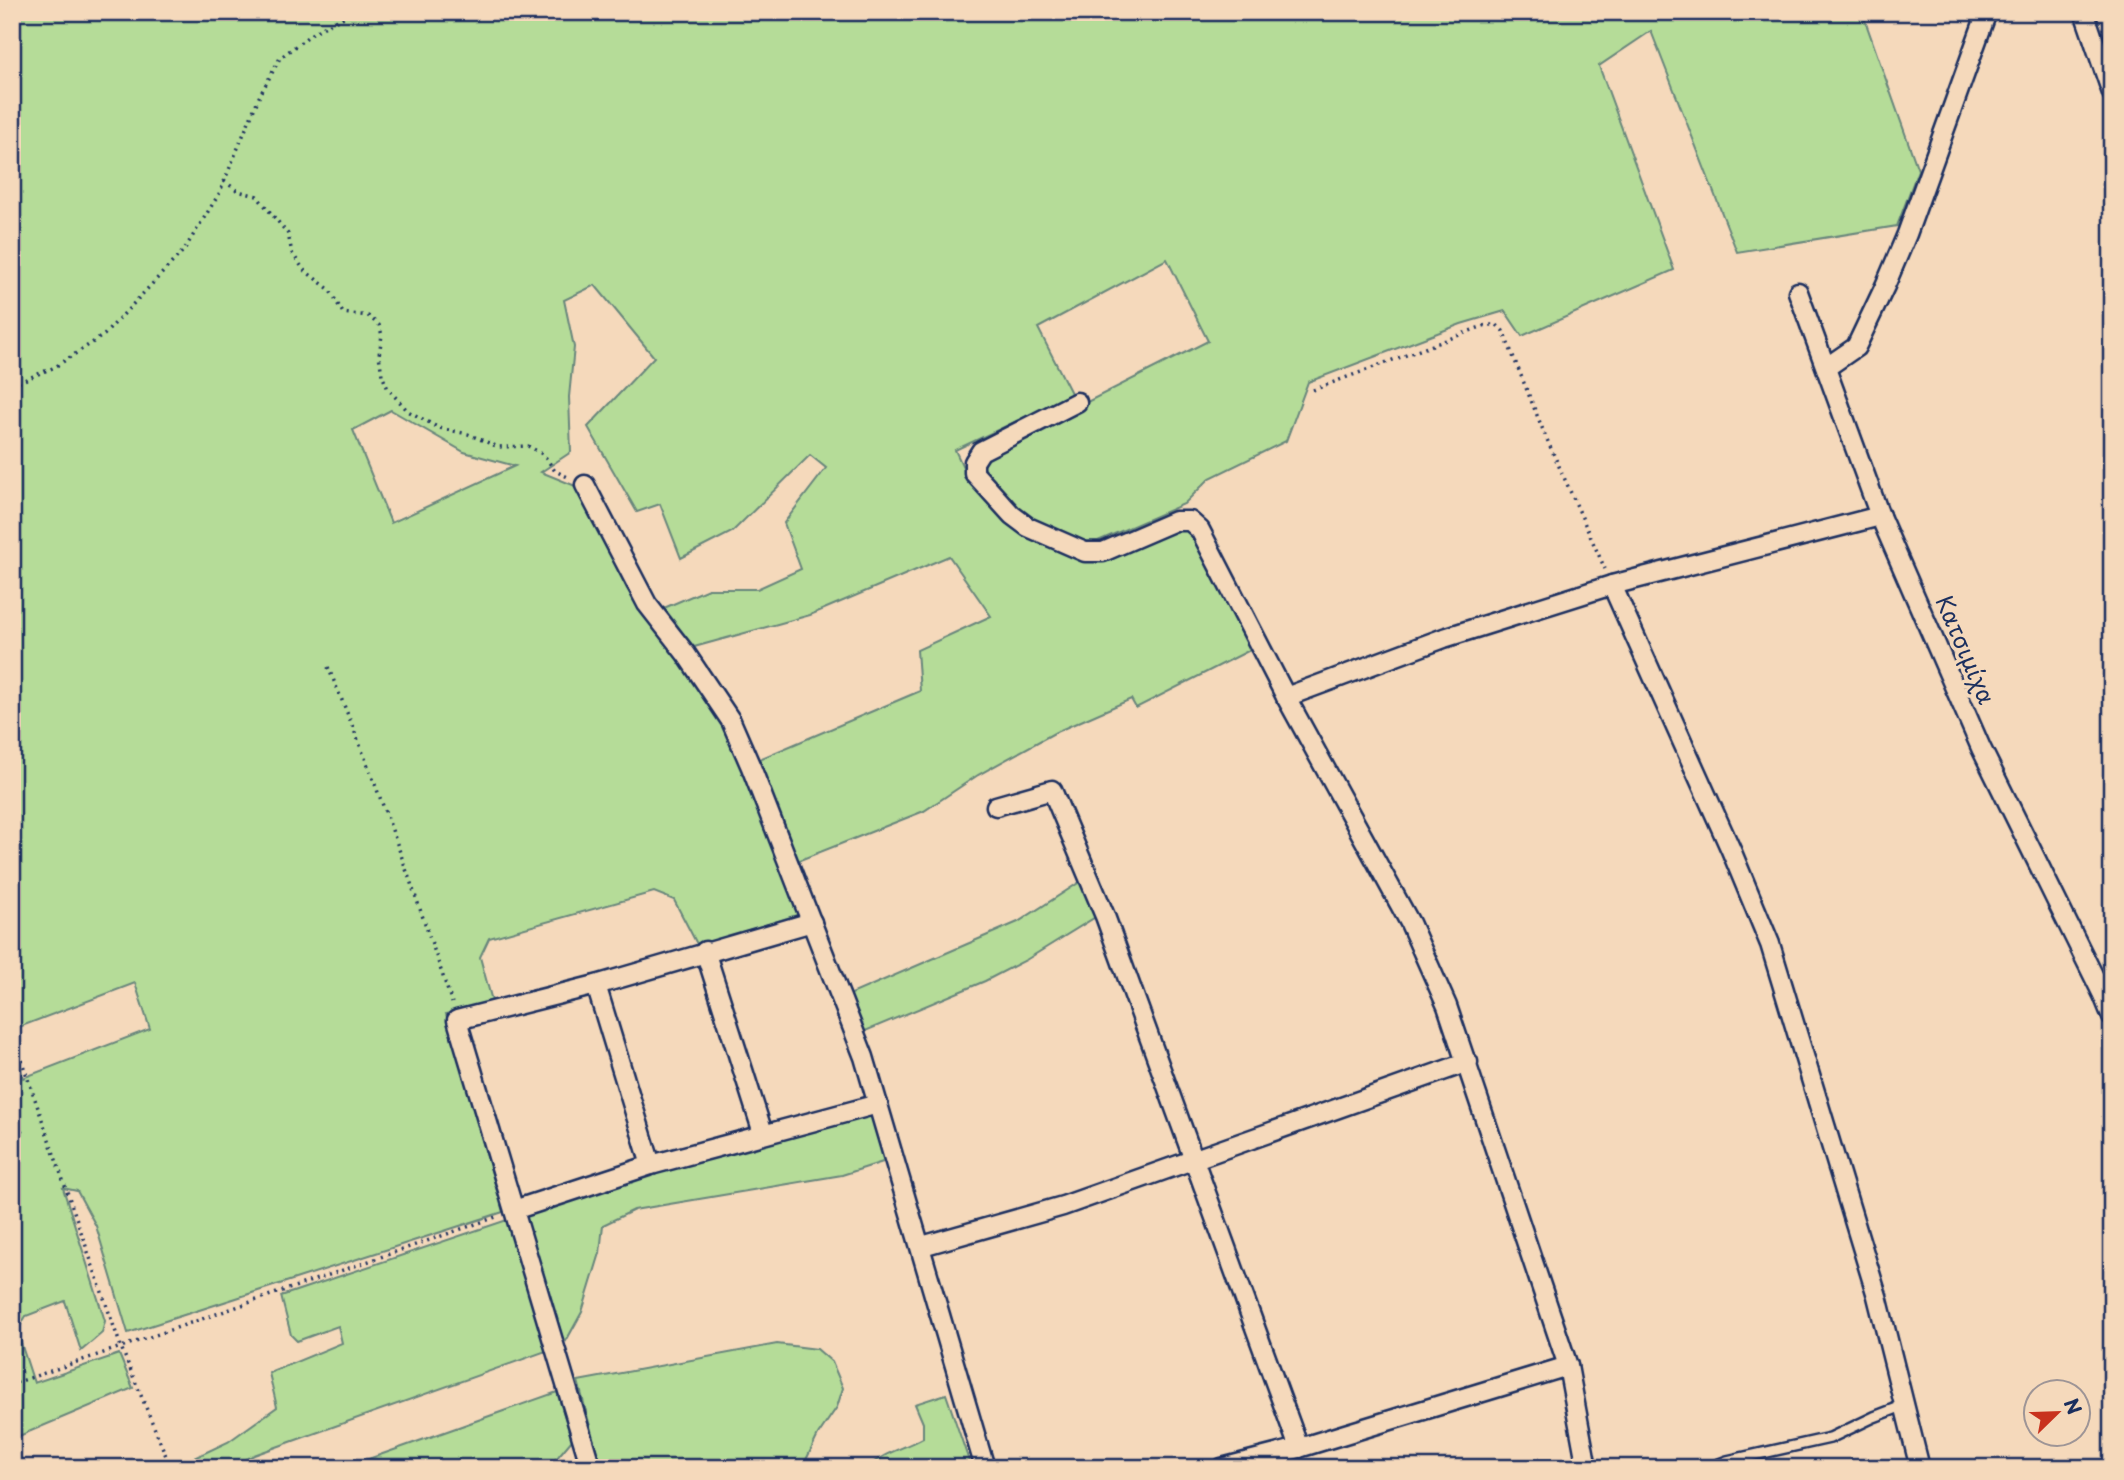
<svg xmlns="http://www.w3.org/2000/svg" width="2124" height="1480" viewBox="0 0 2124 1480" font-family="'Playpen Sans',sans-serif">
	<rect width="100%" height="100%" fill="#f5d9bb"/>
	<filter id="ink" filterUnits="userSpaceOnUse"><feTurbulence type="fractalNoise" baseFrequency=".0143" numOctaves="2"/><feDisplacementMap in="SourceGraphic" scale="14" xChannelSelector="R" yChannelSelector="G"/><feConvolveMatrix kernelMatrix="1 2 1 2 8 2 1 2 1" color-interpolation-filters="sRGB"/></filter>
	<g filter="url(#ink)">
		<g fill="#b5dc98" stroke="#68867b" stroke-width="2" fill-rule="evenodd">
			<path d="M12,12H1862L1918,170L1897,226L1737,252L1651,31L1599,66L1674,270L1522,336L1505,311L1461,324L1308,382L1286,441L1210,478L1184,504L1098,541H1077L1032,524L990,480L984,467L988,452L1208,341L1167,259L1038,328L1072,395L955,450L969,480L1017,530L1099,557L1185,515L1254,648L1136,708L1131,699L1056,732L978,775L924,811L795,862L757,760L920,691L917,650L991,616L949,556L810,615L694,647L664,608L708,589H757L801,569L784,523L826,468L810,455L732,532L681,558L660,504L637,512L588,427L654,357L595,285L564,300L574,347L569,397L571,452L541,472L578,487L627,589L687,667L726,730L800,914L698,946L674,900L654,892L489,938L480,957L492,1001L446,1014L503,1212L128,1333L96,1226L77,1191L63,1188L105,1321L102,1333L81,1351L65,1301L26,1316L17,1331L34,1383L119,1354L133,1388L12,1439V1160L17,1158L12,1154V1144L22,1131L12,1132V1066L19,1063L23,1078L150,1029L135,983L19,1027L12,1042ZM391,410L464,452L515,466L391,523L353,430Z"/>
			<path d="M1083,880L1097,916L1026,960L985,981L863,1032L849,995L1018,922Z"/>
			<path d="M875,1114L886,1161L842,1175L634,1210L603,1225L600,1253L582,1312L566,1341L563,1339L524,1214L645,1173Z"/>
			<path d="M507,1220L549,1350L254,1455L230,1468H177V1466L228,1442L277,1407L269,1373L342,1343L338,1326L297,1341L291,1335L281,1296Z"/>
			<path d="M777,1344L817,1349L832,1362L843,1388L837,1407L818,1435L806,1460L811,1468H601L578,1381Z"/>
			<path d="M557,1392L572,1440L556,1459L554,1468L346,1467Z"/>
			<path d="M946,1394L970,1464L957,1468H867C884,1452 903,1449 923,1438V1423L915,1404Z"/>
		</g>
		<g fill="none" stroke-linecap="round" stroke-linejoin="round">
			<g stroke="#1b2f5e" stroke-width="14">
				<path id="lane" d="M1709,1468L1727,1461L1830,1438L1874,1417L1905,1405"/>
			</g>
			<g stroke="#1b2f5e" stroke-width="23">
				<g id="street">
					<path d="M2084,12L2112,93"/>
					<path d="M1798,292L1880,516L1981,748L2103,995L2112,1017"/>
					<path d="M1827,367L1856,347L1885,286L1907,234L1987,12"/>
					<path d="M1077,402L981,451L974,462V473L1012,515L1028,527L1085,552H1103L1175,521H1190L1200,530L1286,697L1410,923L1447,1006L1568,1366L1587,1468"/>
					<path d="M585,485L647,604L686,654L731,721L751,767L864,1057L985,1468"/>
					<path d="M1612,585L1731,850L1770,944L1877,1296L1920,1468"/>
					<path d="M1286,697L1444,638L1612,585L1880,516"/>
					<path d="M996,806L1052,790L1105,916L1299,1448"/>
					<path d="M705,951L763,1133"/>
					<path d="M596,985L651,1165"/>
					<path d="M514,1210L651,1165L878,1104"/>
					<path d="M922,1246L1063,1206L1468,1062"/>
					<path d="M591,1468L457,1020L596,985L812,922"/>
					<path d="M1222,1468L1299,1448L1568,1366"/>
				</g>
			</g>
			<g stroke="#1b2f5e" stroke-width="3.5" stroke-dasharray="2 5" stroke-linecap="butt">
				<path d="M224,181L238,191L257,196L288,234L292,253L304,270L329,289L343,313L368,316L379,325L382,335L379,355L382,375L388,389L408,411L439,428L468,434L498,447L528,446L544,455L555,471L570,478"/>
				<path d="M12,385L55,367L104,335L184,250L219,194L259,97L280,58L314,32L354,12"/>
				<path d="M1313,390L1486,325H1497L1503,331L1545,435L1605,569"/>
				<path d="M328,667C375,777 414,890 452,1003"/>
				<path d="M12,1033L121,1347L12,1384"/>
				<path d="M171,1468L121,1347L499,1216"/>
			</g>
			<use href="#lane" stroke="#f5d9bb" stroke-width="9"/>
			<use href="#street" stroke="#f5d9bb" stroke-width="18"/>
		</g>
	</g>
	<g text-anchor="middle" stroke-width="7" stroke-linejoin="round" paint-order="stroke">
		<g font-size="23" fill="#1b2f5e" stroke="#f5d9bb">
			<text transform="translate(1965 650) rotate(67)" y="8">Κατσιμίχα</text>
		</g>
	</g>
	<rect width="2124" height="1480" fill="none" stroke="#f5d9bb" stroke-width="42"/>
	<rect x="21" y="21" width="2082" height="1438" fill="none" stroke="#1b2f5e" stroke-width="2.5" filter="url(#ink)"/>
	<g transform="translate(2057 1413) rotate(67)"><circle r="33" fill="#f5d9bb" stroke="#9e9596" stroke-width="2"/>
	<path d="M0-5L12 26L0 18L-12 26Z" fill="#c8321e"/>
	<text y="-10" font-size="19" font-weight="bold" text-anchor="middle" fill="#1b2f5e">N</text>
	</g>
</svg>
